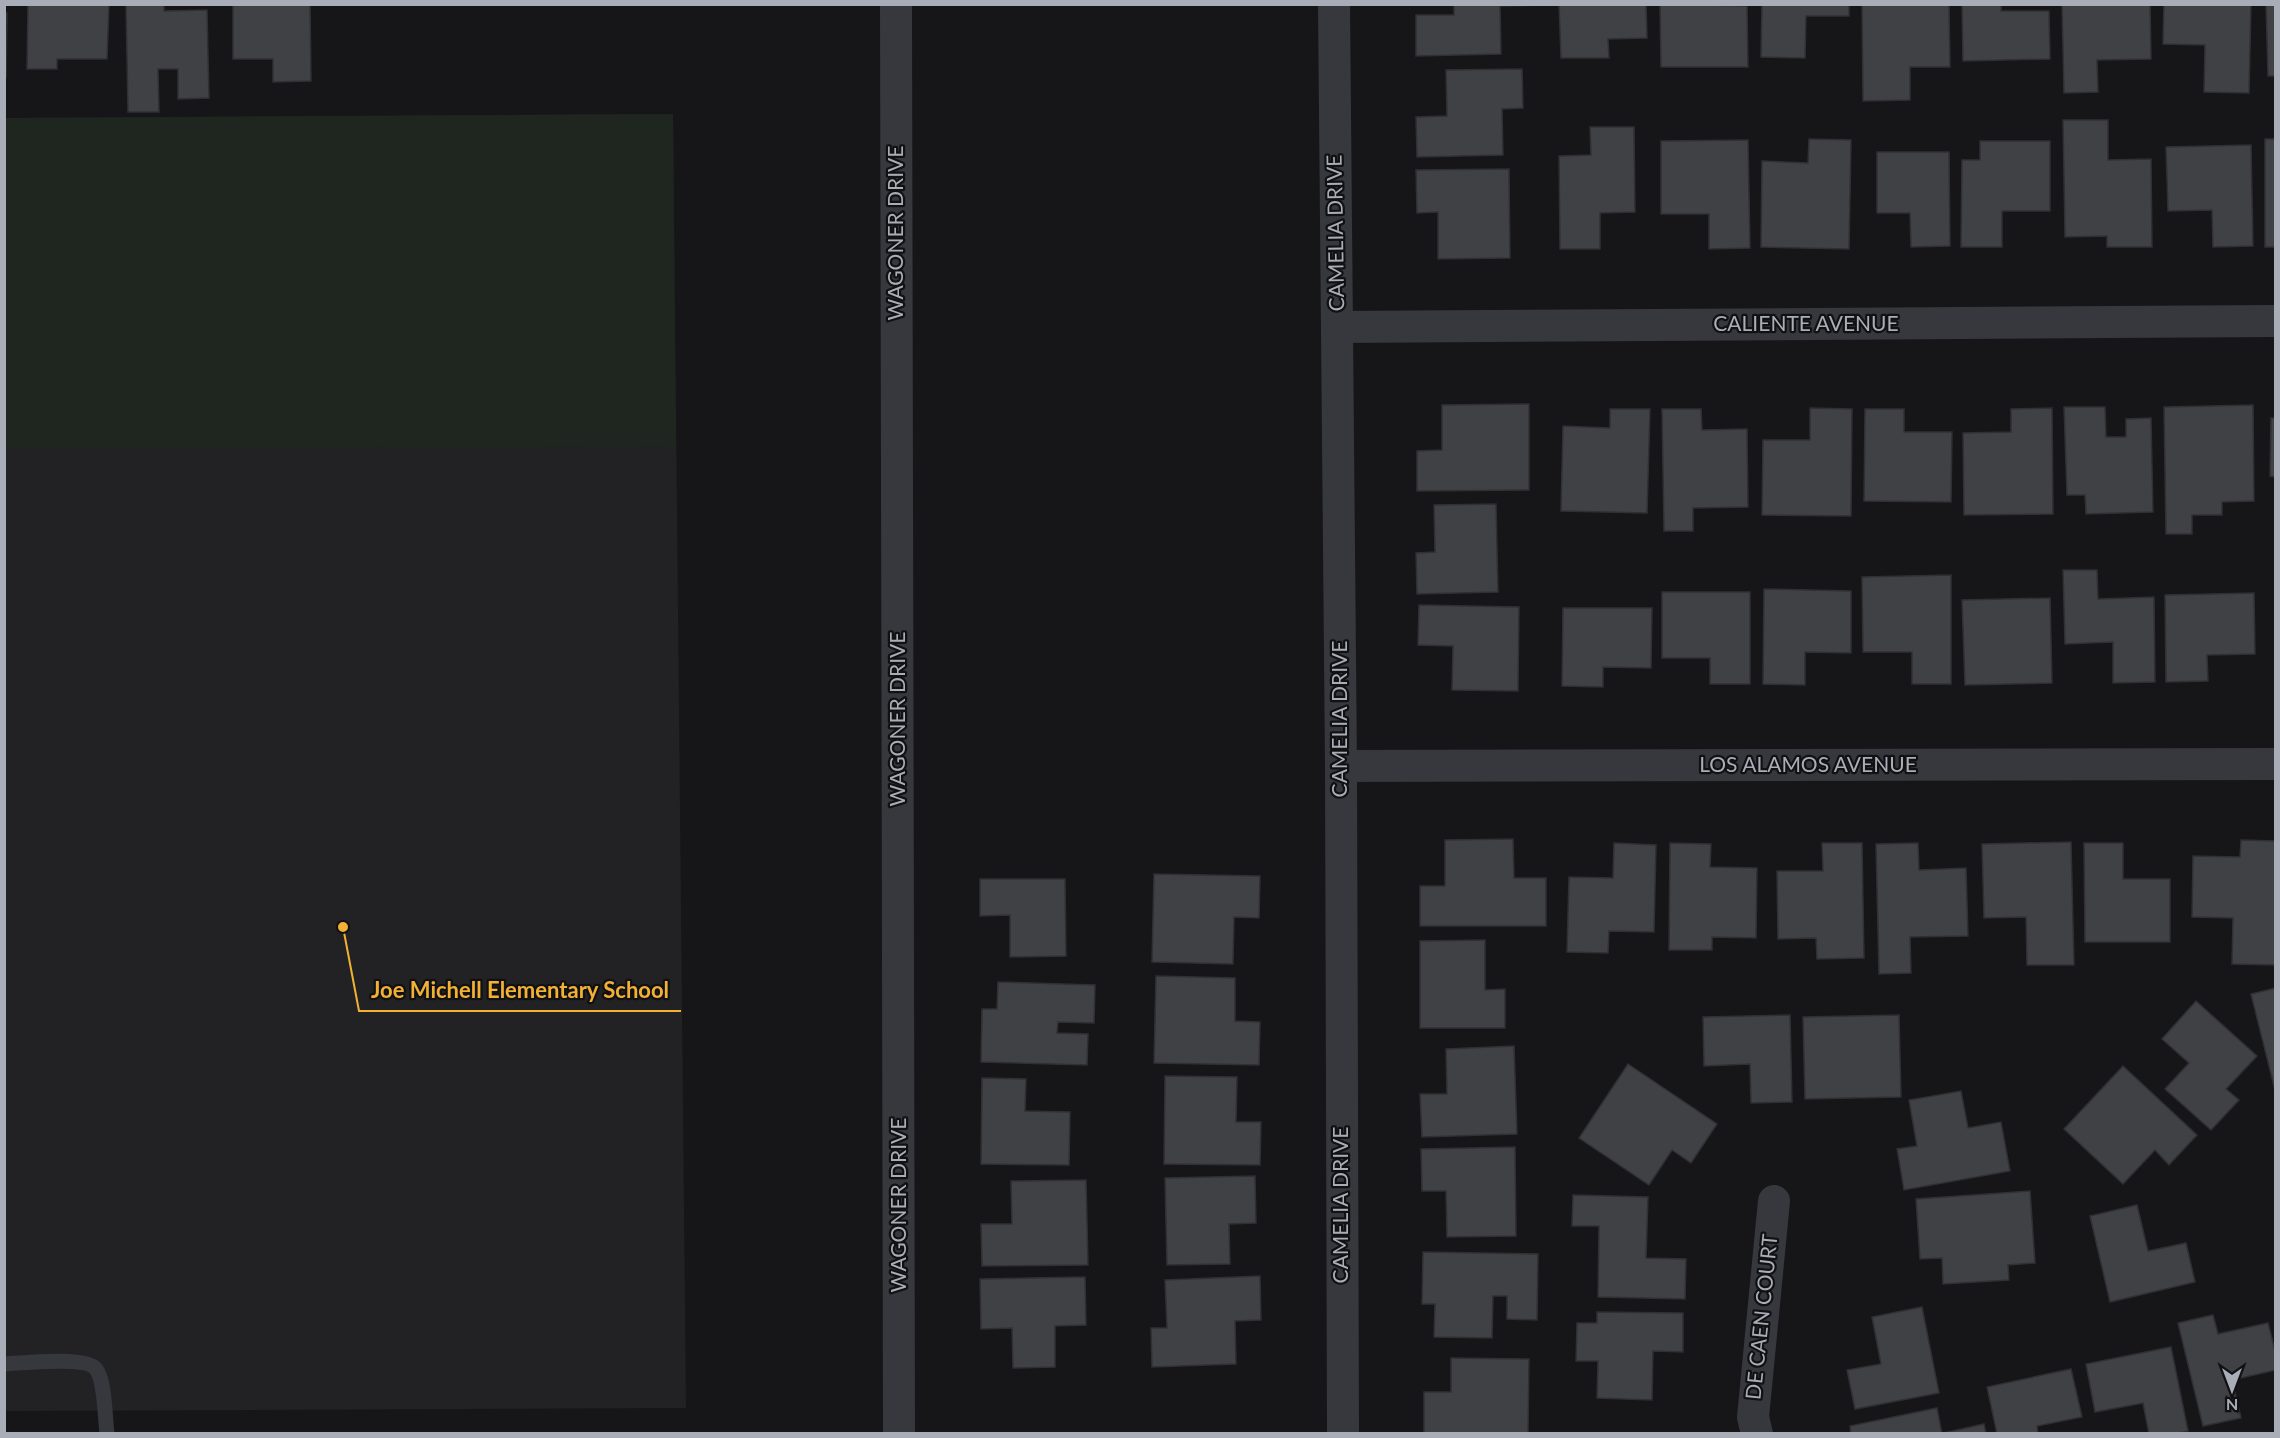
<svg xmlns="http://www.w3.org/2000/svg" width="2280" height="1438" viewBox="0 0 2280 1438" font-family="Lato,sans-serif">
	<rect width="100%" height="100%" fill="#161618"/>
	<path fill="#222225" d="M673,114L686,1408L5,1411L4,118Z"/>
	<path fill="#1e261f" d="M673,114L676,447L5,449V118Z"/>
	<g fill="#404145" stroke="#303034" stroke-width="1.5">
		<path d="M28,4H109L107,59H57V69H27Z"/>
		<path d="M126,4H164V11L207,10L209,98L178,99V69H158L159,112H128Z"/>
		<path d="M233,4H310L311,81L273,82V59H233Z"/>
		<path d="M1454,4H1545V5L1500,6L1501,54L1416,56V15H1454Z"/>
		<path d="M1559,4H1646L1647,38L1608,39L1609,58H1561Z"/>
		<path d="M1660,4L1747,6L1748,67H1661Z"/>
		<path d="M1762,4H1849V16H1806L1805,58L1761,57Z"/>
		<path d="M1862,4H1949L1950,67H1910V100L1863,101Z"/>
		<path d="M1962,4H2001V11H2049L2050,59L1963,61Z"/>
		<path d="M2062,4H2150L2151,59L2097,60L2098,92L2064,93Z"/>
		<path d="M2164,4H2251L2249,93L2204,92L2205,45L2163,44Z"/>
		<path d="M2266,4H2276V76H2268Z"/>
		<path d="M4,13H7L6,78H4Z"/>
		<path d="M1522,69L1523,108L1502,109L1503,155L1417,157L1416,117L1447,116L1446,70Z"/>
		<path d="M2063,120H2108V160L2151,159L2152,247H2107V236L2065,237Z"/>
		<path d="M1590,127H1634L1635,212L1600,213V249H1560L1559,156L1591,155Z"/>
		<path d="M1809,139L1851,140L1849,249L1761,247L1762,161L1808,163Z"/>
		<rect x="2265" y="139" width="11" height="108"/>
		<path d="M1748,140L1750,248L1709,249V214H1661V141Z"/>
		<path d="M1980,141H2050V211H2002V247H1961L1962,160H1980Z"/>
		<path d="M2251,145L2253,246L2213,247L2212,210L2168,211L2166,147Z"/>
		<path d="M1877,152H1949L1950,246L1911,247L1910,213H1877Z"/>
		<path d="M1509,169L1510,258L1438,259V212L1417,213L1416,170Z"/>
		<path d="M1529,404V490L1417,491V451L1442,450V405Z"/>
		<path d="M2253,405L2254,501L2222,502V515H2192V534H2166L2164,407Z"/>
		<path d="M2064,407H2105L2106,437H2126V419L2151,418L2153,512L2086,514L2085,495H2067Z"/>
		<path d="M1810,408L1852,409L1851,516L1762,515L1763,440H1810Z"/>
		<path d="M2052,408L2053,514L1964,515L1963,433L2011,432V409Z"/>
		<path d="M1610,409H1650L1647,513L1561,511L1563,426L1610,428Z"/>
		<path d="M1662,409H1701L1702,430L1747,429L1748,507L1693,508V531H1664Z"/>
		<path d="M1865,409H1904V432H1952L1951,502L1864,501Z"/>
		<path d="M2271,418H2276V477L2270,476Z"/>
		<path d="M1496,504L1498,592L1417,594L1416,553L1435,552L1434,505Z"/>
		<path d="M2063,570H2097L2098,599L2154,597L2155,682L2113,683V642L2065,644Z"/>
		<path d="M1951,575V684H1912V652H1863L1862,577Z"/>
		<path d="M1764,589L1851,591V653L1805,652V685L1763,684Z"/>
		<path d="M1662,592H1750V684H1710V658H1662Z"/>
		<path d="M2254,593L2255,654L2207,655L2208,681L2166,682L2165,595Z"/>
		<path d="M2050,598L2052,683L1965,685L1962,600Z"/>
		<path d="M1419,605L1519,607L1518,691L1452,690L1453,646L1418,645Z"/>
		<path d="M1563,608H1652L1651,668L1603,667V687L1562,686Z"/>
		<path d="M1513,839L1514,878H1546V926H1420V886H1445V840Z"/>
		<path d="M2241,840L2276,841V965L2232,964L2233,918L2192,917L2193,856L2240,857Z"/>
		<path d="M2071,842L2074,965H2027L2026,917L1984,918L1982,844Z"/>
		<path d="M1614,843L1656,845L1654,932L1609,931L1608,953L1567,952L1569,877L1613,878Z"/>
		<path d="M1670,843L1711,844L1710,867L1757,868L1756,938L1712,937V950H1669Z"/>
		<path d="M1822,843H1862L1864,958L1817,959L1816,938L1778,939L1777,871H1823Z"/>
		<path d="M1918,843L1919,870L1966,868L1968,936L1910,937L1911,973L1879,974L1876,844Z"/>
		<path d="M2084,843H2123V879H2170V942H2085Z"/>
		<path d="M1154,874L1260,876L1259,918L1234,917L1233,964L1152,962Z"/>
		<path d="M980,879H1065L1066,956L1010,957V915L980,916Z"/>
		<path d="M1485,940V990L1505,989V1028H1420V941Z"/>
		<path d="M1156,976L1235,978V1021L1260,1022L1259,1065L1154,1063Z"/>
		<path d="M998,982L1095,985L1094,1023L1058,1022L1057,1033L1088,1034L1087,1065L981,1062L982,1009H997Z"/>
		<path d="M2276,988V1094L2251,994Z"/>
		<path d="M2196,1001L2257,1056L2226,1089L2239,1100L2211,1130L2165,1089L2189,1063L2162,1039Z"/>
		<path d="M1790,1015L1792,1102L1751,1103L1750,1064L1704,1066L1703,1017Z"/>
		<path d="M1899,1015L1901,1097L1805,1099L1803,1017Z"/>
		<path d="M1514,1046L1517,1134L1422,1137L1420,1094H1447L1446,1049Z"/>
		<path d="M1628,1064L1717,1124L1691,1163L1672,1150L1649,1185L1579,1138Z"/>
		<path d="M2123,1066L2197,1135L2169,1165L2155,1150L2123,1184L2064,1129Z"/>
		<path d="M1165,1076L1237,1077L1236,1122H1261L1260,1165L1164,1164Z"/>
		<path d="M982,1078L1026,1079L1025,1111L1070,1112L1069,1165L981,1164Z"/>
		<path d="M1961,1091L1968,1128L2001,1122L2010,1171L1904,1190L1897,1149L1917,1146L1909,1100Z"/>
		<path d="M1515,1147L1516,1236L1447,1237L1446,1191H1422L1421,1149Z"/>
		<path d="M1255,1176L1256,1223L1229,1224L1230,1264L1167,1265L1165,1178Z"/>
		<path d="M1086,1180L1088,1265L982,1266L981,1224H1012L1011,1181Z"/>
		<path d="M2030,1191L2035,1263L2008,1265L2009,1280L1943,1284L1942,1258L1920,1259L1916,1199Z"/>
		<path d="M1573,1195L1648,1197L1646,1258L1686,1259L1685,1299L1598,1297L1599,1226H1572Z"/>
		<path d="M2137,1205L2148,1251L2186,1243L2195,1282L2110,1302L2090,1216Z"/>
		<path d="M1423,1252L1538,1254L1537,1320L1507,1319V1296H1493L1492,1338L1434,1337L1435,1304H1422Z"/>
		<path d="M1260,1276L1261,1320L1235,1321L1236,1364L1152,1367L1151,1328H1167L1165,1280Z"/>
		<path d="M1085,1277L1086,1325L1055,1326V1367L1013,1368L1012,1328L981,1329L980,1279Z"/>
		<path d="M1922,1307L1939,1393L1855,1409L1847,1370L1881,1364L1872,1317Z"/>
		<path d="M1597,1312L1683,1313V1352L1653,1351L1652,1400L1597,1398L1598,1361H1576L1577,1323H1597Z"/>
		<path d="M2213,1315L2218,1334L2268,1323L2276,1355V1370L2232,1380L2241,1418L2203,1426L2178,1323Z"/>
		<path d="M2171,1347L2188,1431L2173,1434H2149L2143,1403L2095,1412L2086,1364Z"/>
		<path d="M1451,1358L1529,1359L1528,1434H1424V1392H1451Z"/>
		<path d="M2071,1369L2082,1417L2037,1426L2038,1434H1997L1987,1387Z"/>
		<path d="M1937,1408L1942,1434H1851L1850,1426Z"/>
		<path d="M1984,1424L1986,1434H1945L1944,1433Z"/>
	</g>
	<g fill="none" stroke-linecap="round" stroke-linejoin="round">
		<path stroke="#37383d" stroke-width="15" d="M4,1364C22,1363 87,1356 96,1369C105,1380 105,1418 107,1434"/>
		<g stroke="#37383d" stroke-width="32">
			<path d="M896,4L899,1434"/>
			<path d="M1334,4L1341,766L1343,1434"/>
			<path d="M1337,327L2276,321"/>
			<path d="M1341,766L2276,764"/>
			<path d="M1757,1434L1753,1417L1774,1201"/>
		</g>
	</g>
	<g text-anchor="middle" stroke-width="4.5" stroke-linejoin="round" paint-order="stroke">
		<g font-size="21" fill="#a8adb8" stroke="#111113">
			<text transform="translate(896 233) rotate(-90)" y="7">WAGONER DRIVE</text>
			<text transform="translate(1336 233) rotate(-91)" y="7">CAMELIA DRIVE</text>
			<text x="1806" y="331">CALIENTE AVENUE</text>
			<text transform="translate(898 719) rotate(-90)" y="7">WAGONER DRIVE</text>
			<text transform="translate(1340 719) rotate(-90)" y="7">CAMELIA DRIVE</text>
			<text x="1808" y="772">LOS ALAMOS AVENUE</text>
			<text transform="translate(899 1205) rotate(-90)" y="7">WAGONER DRIVE</text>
			<text transform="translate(1341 1205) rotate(-90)" y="7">CAMELIA DRIVE</text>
			<text transform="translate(1762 1317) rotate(-84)" y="7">DE CAEN COURT</text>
		</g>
	</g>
	<path fill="none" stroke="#f2b134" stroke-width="2" d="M343 927L359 1011H681"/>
	<circle fill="#f2b134" stroke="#111113" stroke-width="2" cx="343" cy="927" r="6"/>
	<g font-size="22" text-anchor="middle" font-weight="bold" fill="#f2b134" stroke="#111113" stroke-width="4.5" stroke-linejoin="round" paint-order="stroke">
		<text x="520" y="998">Joe Michell Elementary School</text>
	</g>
	<rect width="2280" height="1438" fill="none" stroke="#a8adb8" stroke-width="12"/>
	<g transform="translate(2232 1390) rotate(180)" stroke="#111113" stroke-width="4.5" paint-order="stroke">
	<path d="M0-4.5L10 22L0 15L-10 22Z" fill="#a8adb8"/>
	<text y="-9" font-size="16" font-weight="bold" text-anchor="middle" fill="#a8adb8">N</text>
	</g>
</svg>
